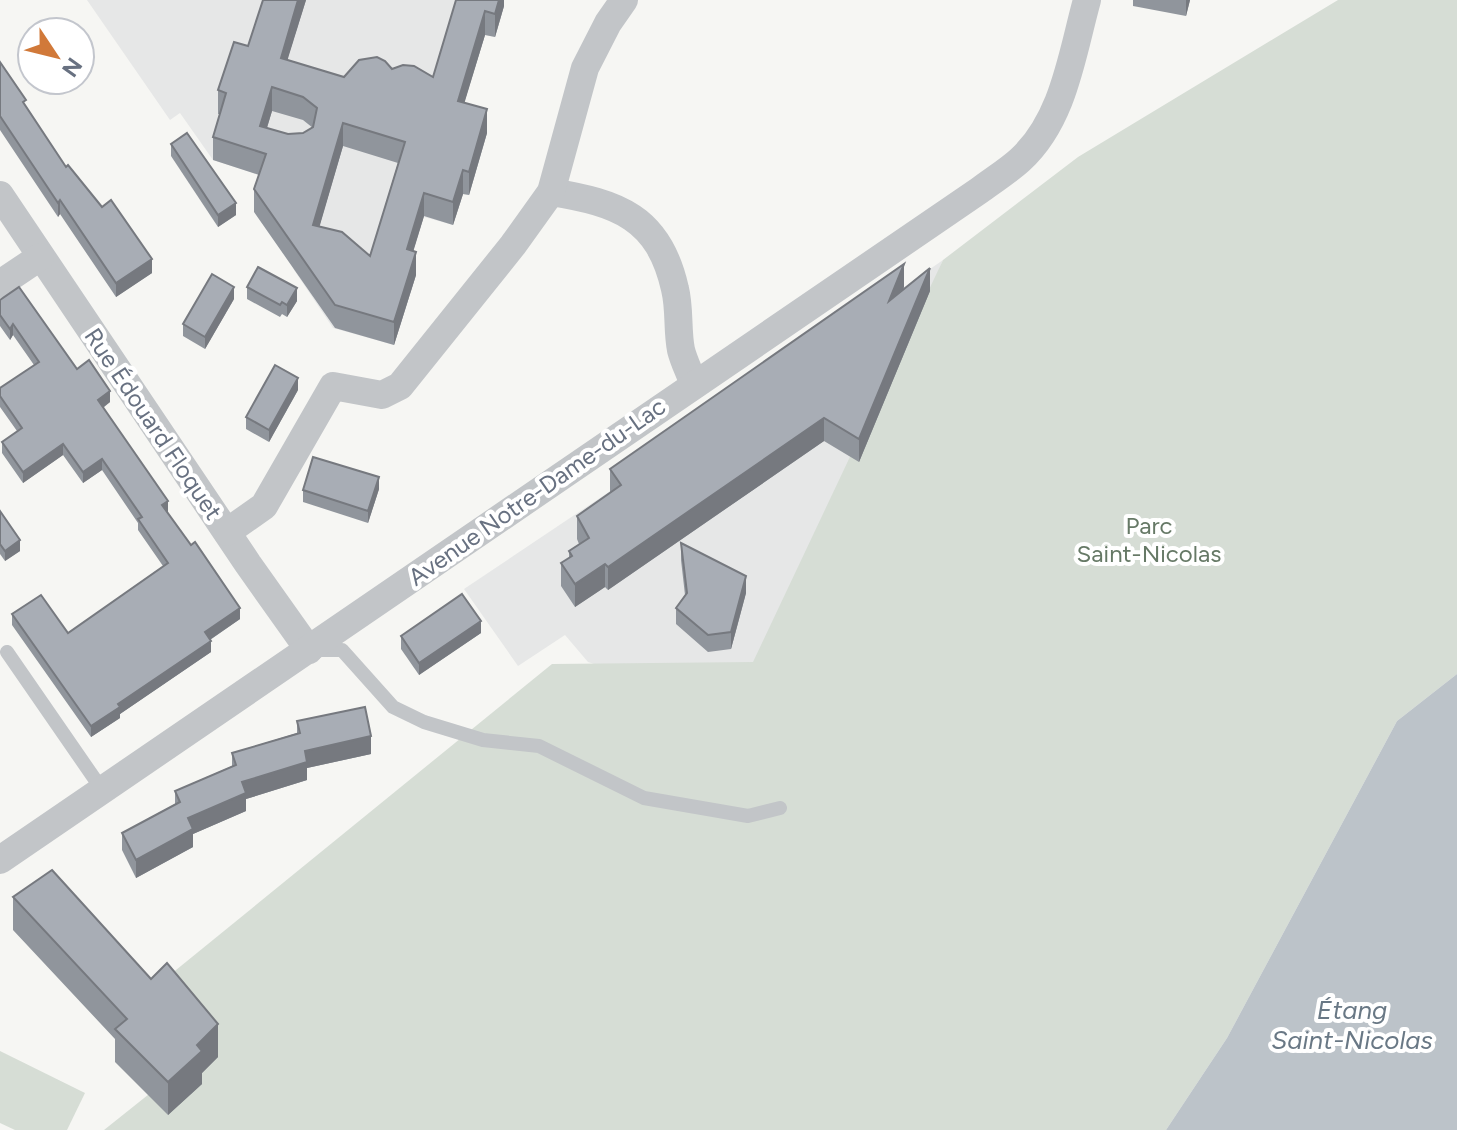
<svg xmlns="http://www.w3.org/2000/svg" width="1457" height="1130" viewBox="0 0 1457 1130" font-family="Figtree,sans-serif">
	<rect width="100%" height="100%" fill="#f6f6f3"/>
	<g fill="#e6e7e7">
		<path d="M87,0H485L504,6L495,37L485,35L458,124L469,195L462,194L453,225L424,217L407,272L416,275L394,345L333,328L294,270L266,177L213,160L180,113L170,120Z"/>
		<path d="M943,260L749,716L588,662L565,635L518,666L464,589L655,461Z"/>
	</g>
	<g fill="#d6ddd5">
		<path d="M1338,0H1457V674L1397,721L1227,1038L1166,1130H104L198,1055L160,983L552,664L753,662L943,260L1078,157Z"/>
		<path d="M0,1051L85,1093L67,1130H15L0,1123Z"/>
	</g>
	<path fill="#bcc3c9" d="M1457,674V1130H1166L1227,1038L1397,721Z"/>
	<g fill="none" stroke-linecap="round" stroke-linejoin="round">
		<g stroke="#c2c5c8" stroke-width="14">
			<path d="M314,650H342L393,707L424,722L483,740L539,746L644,798L748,816L780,808"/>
			<path d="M7,652L103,791"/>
		</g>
		<g stroke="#c2c5c8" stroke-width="28">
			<path d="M551,192C618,203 659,217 675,289C680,309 677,330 681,350C684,362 690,373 694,385"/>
			<path d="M0,195L248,564L309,650"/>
			<path d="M0,284L40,257"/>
			<path d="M227,532L264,506L333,386L382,395L400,386L513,245L551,192L585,68L608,23L624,0"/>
			<path d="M0,860L980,190C993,180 1008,171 1020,160C1064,120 1072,54 1087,0"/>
		</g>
	</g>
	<g fill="#90959c" fill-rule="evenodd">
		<path d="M263,0H306L287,60L344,77L392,69L433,77L456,0H504V6L495,37L485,35L464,103L487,133L469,195L463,194L453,225L424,216L413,251L416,275L394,345L335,328L254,212V189L259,175L213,160V137L220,114H218V90L248,46ZM272,111L303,120L313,128L303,133L288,134L267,128ZM343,146L398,163L370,256L319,227Z"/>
		<path d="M1133,0H1190L1186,16L1133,6Z"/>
		<path d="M0,62L26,107L66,167L152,273L116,297L60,214L58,217L0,130Z"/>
		<path d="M171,144L236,215L218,227L171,156Z"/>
		<path d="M247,287L297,301L287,317L282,314L280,317L247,299Z"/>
		<path d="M904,287L903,290L930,291L859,462L824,441L608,590L605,587L575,607L561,586V563L569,558V551L579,544L577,539V516L610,493V469Z"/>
		<path d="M234,299L205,349L183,336V324Z"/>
		<path d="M0,300L77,369L110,402L103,408L167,512L240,619L210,640L211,652L120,714V718L91,737L12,625V614L68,633L163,566L138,530V523L102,470L83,483L63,455L23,483L2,453V442L17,431L0,407V388L34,365L13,335L10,340L0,326Z"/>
		<path d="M298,390L269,442L246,429V417Z"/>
		<path d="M379,489L368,523L303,502V490Z"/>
		<path d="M0,511L20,551L5,561L0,554Z"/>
		<path d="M681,543L746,593L731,649L708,652L676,624V608L685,595L681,560Z"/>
		<path d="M481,633L419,675L401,649V636Z"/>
		<path d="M297,721L371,754L307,768V780L246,799V811L193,834V847L136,878L122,850V833L175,804V791L232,766V753L297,733Z"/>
		<path d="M13,897L151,979L218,1057L202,1073V1084L168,1115L115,1062V1039L13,930Z"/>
	</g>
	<g fill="#76797f">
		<path d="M298,0H306L281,81V58Z"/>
		<path d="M499,0H504V6L495,37V14Z"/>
		<path d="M1186,0H1190L1186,16Z"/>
		<path d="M485,11V35L458,124V101Z"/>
		<path d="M272,87V111L260,150V126Z"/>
		<path d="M487,109V133L469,195V172Z"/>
		<path d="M343,123V146L313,249V225Z"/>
		<path d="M463,170V194L453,225V202Z"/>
		<path d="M424,193V216L407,272V249Z"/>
		<path d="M60,200V214L58,217V203Z"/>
		<path d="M236,203V215L218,227V215Z"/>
		<path d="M416,252V275L394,345V322Z"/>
		<path d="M152,259V273L116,297V283Z"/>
		<path d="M904,264V287L889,324V301Z"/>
		<path d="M930,268V291L859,462V439Z"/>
		<path d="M234,287V299L205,349V337Z"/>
		<path d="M297,288V301L287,317V305Z"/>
		<path d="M13,324V335L10,340V329Z"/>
		<path d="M298,378V390L269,442V430Z"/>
		<path d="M110,391V402L98,411V400Z"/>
		<path d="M824,418V441L608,590V567Z"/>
		<path d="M63,444V455L23,483V472Z"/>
		<path d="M102,459V470L83,483V472Z"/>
		<path d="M379,477V489L368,523V511Z"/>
		<path d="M168,501V512L162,516V505Z"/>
		<path d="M20,540V551L5,561V551Z"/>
		<path d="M605,564V587L575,607V584Z"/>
		<path d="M746,576V593L731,649V632Z"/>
		<path d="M240,608V619L205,643V632Z"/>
		<path d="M481,621V633L419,675V663Z"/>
		<path d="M211,641V652L120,714V718L91,737V726L118,704Z"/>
		<path d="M371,736V754L307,768V780L246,799V811L193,834V847L136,878V860L188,818L242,782L305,751Z"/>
		<path d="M218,1024V1057L202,1073V1084L168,1115V1082L197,1045Z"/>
	</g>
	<g fill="#a8adb5" stroke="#76797f" stroke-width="2" fill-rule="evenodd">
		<path d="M263,0H298L281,58L344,77L359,60L377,57L385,61L392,69L403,65L414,66L433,77L456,0H499L495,14L485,11L458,101L487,109L469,172L463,170L453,202L424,193L407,249L416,252L394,322L335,305L254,189L266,154L213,137L226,93L218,90L234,42L248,46ZM272,87L303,97L317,108L313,127L303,133L288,134L260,126ZM343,123L405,142L370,256L342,232L313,225Z"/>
		<path d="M0,62L26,100L23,102L66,167L68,165L102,207L111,200L152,259L116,283L60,200L58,203L0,116Z"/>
		<path d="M187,133L236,203L218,215L171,144Z"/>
		<path d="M904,264L889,301L930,268L859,439L824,418L608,567L605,564L575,584L561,563L572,556L569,551L589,538L577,516L621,485L610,469Z"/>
		<path d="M258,267L297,288L287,305L282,302L280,305L247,287Z"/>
		<path d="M212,274L234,287L205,337L183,324Z"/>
		<path d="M19,287L77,369L89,360L110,391L98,400L168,501L162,505L191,545L195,542L240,608L205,632L211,641L118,704L120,707L91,726L12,614L41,595L68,633L168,563L138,519L142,517L102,459L83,472L63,444L23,472L2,442L22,428L0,396V388L39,362L13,324L10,329L0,315V300Z"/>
		<path d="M275,365L298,378L269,430L246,417Z"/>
		<path d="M313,457L379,477L368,511L303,490Z"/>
		<path d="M0,511L20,540L5,551L0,544Z"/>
		<path d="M681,543L746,576L731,632L708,635L676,608L687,593Z"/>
		<path d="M462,594L481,621L419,663L401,636Z"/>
		<path d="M365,707L371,736L305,751L307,762L242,782L246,793L188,818L193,829L136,860L122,833L180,802L175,791L236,765L232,753L300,733L297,721Z"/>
		<path d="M52,870L151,979L167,963L218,1024L197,1045L202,1051L168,1082L115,1029L127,1019L13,897Z"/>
	</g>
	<g text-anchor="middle" stroke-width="8" stroke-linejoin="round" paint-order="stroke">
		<g font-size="24" fill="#687181" stroke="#fff">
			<text transform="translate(153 424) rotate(56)" y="8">Rue Édouard Floquet</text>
			<text transform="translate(537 492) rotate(-35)" y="8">Avenue Notre-Dame-du-Lac</text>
		</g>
		<g font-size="24" fill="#667966" stroke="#fff">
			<text x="1149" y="534">Parc<tspan x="1149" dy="28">Saint-Nicolas</tspan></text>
		</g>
		<g font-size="26" font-style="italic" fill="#697885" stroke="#fff">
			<text x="1352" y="1019">Étang<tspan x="1352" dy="30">Saint-Nicolas</tspan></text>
		</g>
	</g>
	<g transform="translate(56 56) rotate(125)"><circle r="38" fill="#ffffff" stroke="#c3c6cd" stroke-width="2"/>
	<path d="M0-6L14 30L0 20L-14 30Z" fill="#d17939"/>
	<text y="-12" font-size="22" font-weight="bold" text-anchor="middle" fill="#687181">N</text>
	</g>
</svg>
